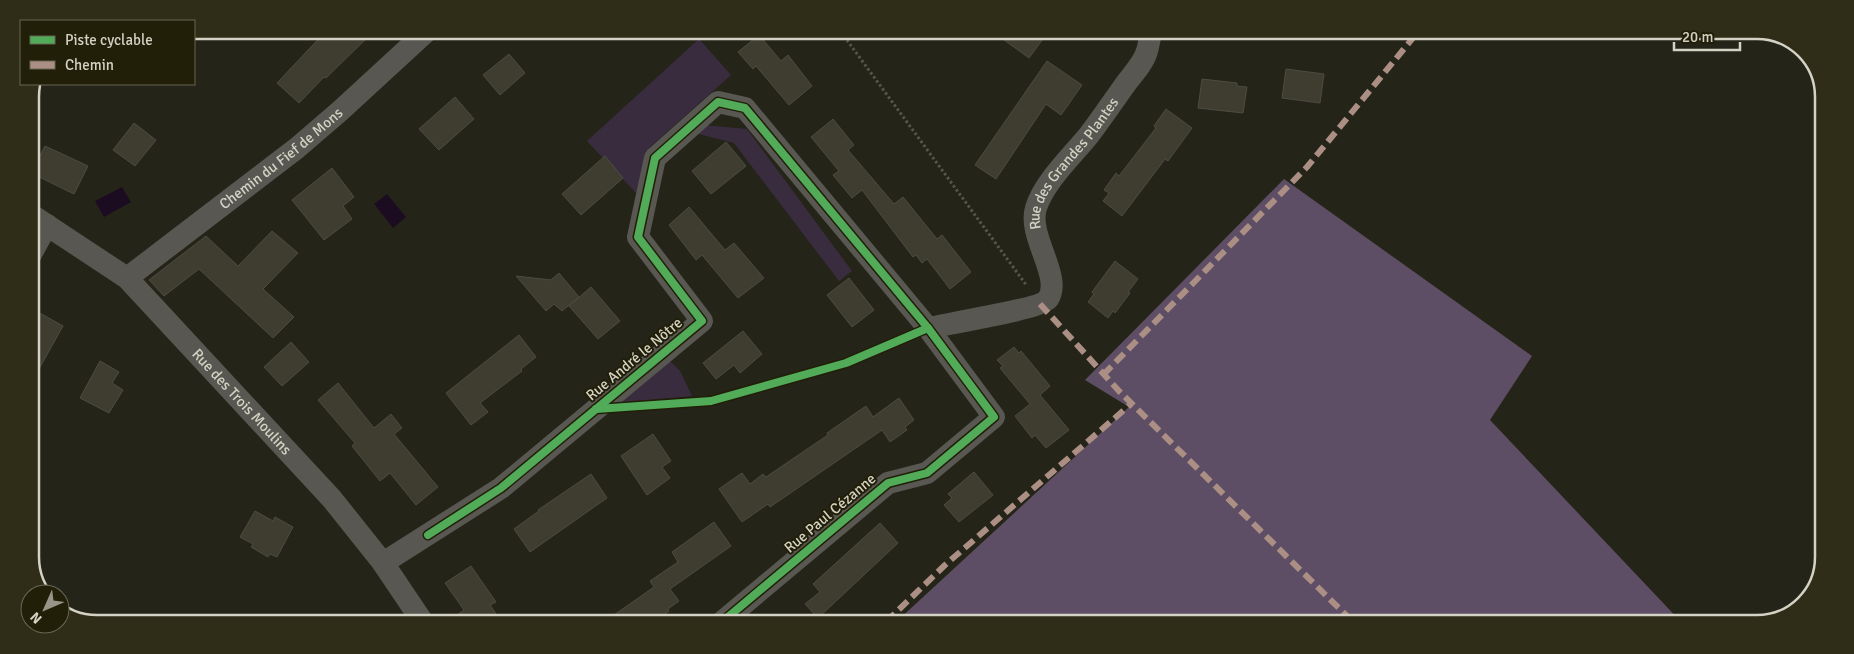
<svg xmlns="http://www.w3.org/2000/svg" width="1854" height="654" viewBox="0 0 1854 654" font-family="Signika,sans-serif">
	<rect width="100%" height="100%" fill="#252418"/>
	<g fill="#3a2c3f">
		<path d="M699,39L731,75L650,147L637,194L587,141Z"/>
		<path d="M703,125L747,129L852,271L839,281L734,143L695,133Z"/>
		<path d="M667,358L680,371L692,396L616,403Z"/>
	</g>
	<path fill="#5e4e65" d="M1284,179L1532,356L1490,420L1683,624L896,622L1129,407L1085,380Z"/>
	<g fill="#1c0c22">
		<path d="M122,187L131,202L104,217L95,201Z"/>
		<path d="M387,194L406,217L393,228L374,204Z"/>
	</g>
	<g fill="#3e3d30" stroke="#4d4c42">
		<path d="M327,30L374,31L326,78L324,77L299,103L277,83Z"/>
		<path d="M993,32H1048L1029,58Z"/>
		<path d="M759,35L781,61L788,55L812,86L789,105L756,66L753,69L738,52Z"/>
		<path d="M509,54L525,73L500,95L483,75Z"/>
		<path d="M1047,61L1082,85L1061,115L1046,104L996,179L975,165Z"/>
		<path d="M1286,69L1324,74L1320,103L1282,98Z"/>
		<path d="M1202,79L1237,83V86L1247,87L1243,113L1198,108Z"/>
		<path d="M455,97L474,119L439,150L419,129Z"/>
		<path d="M1166,109L1192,128L1168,161L1165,159L1122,216L1103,201L1109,193L1104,190L1116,173L1119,176L1156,128L1154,126Z"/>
		<path d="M833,119L854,145L848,150L894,204L903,197L937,239L942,235L971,272L950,289L927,259L922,263L916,255L913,257L862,190L852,198L833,175L839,171L811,137Z"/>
		<path d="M134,123L156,140L135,166L113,150Z"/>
		<path d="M726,142L746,166L711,194L692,171Z"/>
		<path d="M45,146L88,166L74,194L31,173Z"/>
		<path d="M605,156L623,178L581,215L562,194Z"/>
		<path d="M332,168L354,197L343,206L352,219L324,240L292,200Z"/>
		<path d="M689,207L725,250L734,243L764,278L738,298L702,255L696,260L669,225Z"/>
		<path d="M272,231L298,253L263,289L294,317L273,338L199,269L164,296L149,280L206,236L238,266Z"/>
		<path d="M1115,261L1138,279L1128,292L1130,293L1115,313L1113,311L1108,318L1088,302L1094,294L1092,292Z"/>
		<path d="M559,273L579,297L562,311L554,304L546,311L516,276L551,280Z"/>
		<path d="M849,278L874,310L852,327L827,295Z"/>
		<path d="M591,287L620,321L598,339L569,306Z"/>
		<path d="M38,312L63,326L30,385V326Z"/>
		<path d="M743,331L762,354L740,373L734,365L716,379L703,363Z"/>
		<path d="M519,335L536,357L521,369L522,371L480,403L488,412L471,425L446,393Z"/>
		<path d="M291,342L309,362L282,386L264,367Z"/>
		<path d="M1014,347L1019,353L1021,351L1050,386L1040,395L1069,430L1046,448L1035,435L1032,438L1015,416L1030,404L1000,368L1003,366L997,360Z"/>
		<path d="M100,361L119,372L112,383L123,390L109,413L80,398Z"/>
		<path d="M338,383L374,428L391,414L402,428L394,434L438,487L416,505L390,473L380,481L352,446L355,443L318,400Z"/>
		<path d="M899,398L914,420L905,427L907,430L890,442L882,430L770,507L768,504L742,522L719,489L742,473L750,484L763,474L766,477L828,435L827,433L866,406L873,417Z"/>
		<path d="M653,434L671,461L662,467L670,478L647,495L621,456Z"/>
		<path d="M974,472L993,495L959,522L944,505L952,498L948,494Z"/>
		<path d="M591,474L607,498L530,552L514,529L539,511L538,510Z"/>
		<path d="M255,511L273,521L275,517L293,527L277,557L270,554L268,557L251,547L253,544L240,537Z"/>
		<path d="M714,522L731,546L670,589L679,601L668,609L669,611L654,622H604L654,587L650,581L678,562L672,552Z"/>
		<path d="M880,523L898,543L818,618L805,604L820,592L813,584Z"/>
		<path d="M471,566L496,602L490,605L501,621H449L464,610L445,583Z"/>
	</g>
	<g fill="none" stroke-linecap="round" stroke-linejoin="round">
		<path stroke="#56564f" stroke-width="3" stroke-dasharray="2.5 2.5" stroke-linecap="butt" d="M841,32L1027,286"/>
		<g stroke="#585751" stroke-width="22">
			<path id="s1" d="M30,214L127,278L332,499L383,563L422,621"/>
			<path d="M30,256L47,225"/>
			<path id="s2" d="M127,278L297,148L340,111L427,31"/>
			<path id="s3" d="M928,328C946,324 1040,309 1048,299C1063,277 1027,236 1036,208C1044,182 1072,156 1089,135C1102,118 1114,100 1127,82C1134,73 1144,62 1147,51C1149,45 1149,38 1152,32"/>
			<path d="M383,563L501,488L702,321L638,237L655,158L718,102L745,108L928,328L994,417L927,473L888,483L722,622"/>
		</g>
		<g stroke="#ac8f84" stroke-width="6" stroke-dasharray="12 6" stroke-linecap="butt">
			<path d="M1040,304L1119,391L1354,623"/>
			<path d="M1103,375L1307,167L1417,33"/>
			<path d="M886,622L945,565L1131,404"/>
		</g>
		<g stroke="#211f08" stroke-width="11">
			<g id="cycleway">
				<path d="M596,409L711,401L846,363L928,328"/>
				<path d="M428,535L501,488L702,321L638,237L655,158L718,102L745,108L928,328L994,417L927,473L888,483L722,622"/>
			</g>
		</g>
		<use href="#cycleway" stroke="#51ab58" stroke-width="8"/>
	</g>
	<g text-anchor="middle" stroke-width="4" stroke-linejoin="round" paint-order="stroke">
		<g font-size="15" fill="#d3d2c4" stroke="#211f08">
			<text dy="5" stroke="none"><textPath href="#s2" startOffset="195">Chemin du Fief de Mons</textPath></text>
			<text dy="5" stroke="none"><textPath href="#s3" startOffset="275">Rue des Grandes Plantes</textPath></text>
			<text transform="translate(634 359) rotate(-40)" y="5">Rue André le Nôtre</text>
			<text dy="5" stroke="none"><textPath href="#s1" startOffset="285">Rue des Trois Moulins</textPath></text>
			<text transform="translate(830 513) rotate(-40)" y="5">Rue Paul Cézanne</text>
		</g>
	</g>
	<path d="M0 0H1854V654H0ZM97 39H1757A58 58 0 0 1 1815 97V557A58 58 0 0 1 1757 615H97A58 58 0 0 1 39 557V97A58 58 0 0 1 97 39Z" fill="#2f2d17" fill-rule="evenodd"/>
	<path fill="none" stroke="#d3d2c4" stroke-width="2.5" d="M97 39H1757A58 58 0 0 1 1815 97V557A58 58 0 0 1 1757 615H97A58 58 0 0 1 39 557V97A58 58 0 0 1 97 39Z"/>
	<rect x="20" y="20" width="175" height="65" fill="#211f08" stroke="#686753"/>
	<rect x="30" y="36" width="25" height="8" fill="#51ab58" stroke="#686753"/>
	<text x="65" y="45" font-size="15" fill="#d3d2c4">Piste cyclable</text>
	<rect x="30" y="61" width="25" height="8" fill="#ac8f84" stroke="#686753"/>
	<text x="65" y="70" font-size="15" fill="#d3d2c4">Chemin</text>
	<g transform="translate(45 609) rotate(225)"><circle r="24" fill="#211f08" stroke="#686753"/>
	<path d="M0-4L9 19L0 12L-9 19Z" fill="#969588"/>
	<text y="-8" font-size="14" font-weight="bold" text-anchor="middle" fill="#d3d2c4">N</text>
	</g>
	<path d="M1674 42v8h66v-8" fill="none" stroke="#d3d2c4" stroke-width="2.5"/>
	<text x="1682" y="42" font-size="15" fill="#d3d2c4" stroke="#211f08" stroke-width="4" paint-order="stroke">20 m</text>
</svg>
